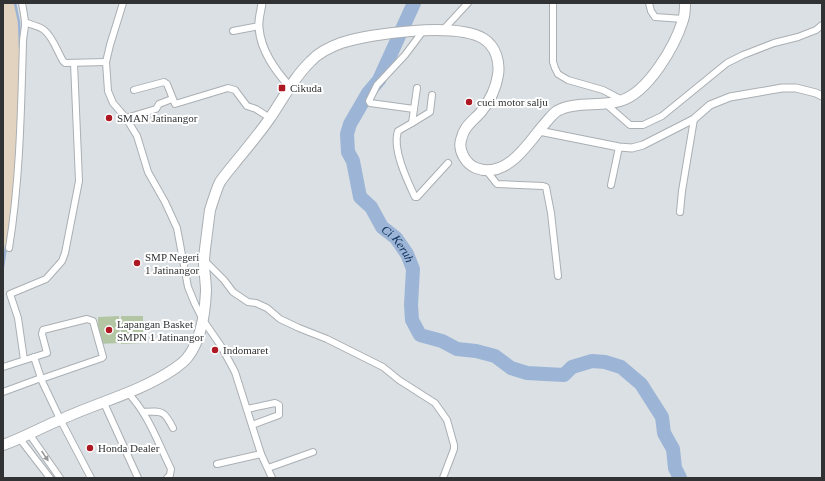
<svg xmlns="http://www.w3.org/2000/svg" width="825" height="481" viewBox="0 0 825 481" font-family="'Times New Roman',serif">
	<rect width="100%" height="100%" fill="#dbe0e4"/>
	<path fill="#e2d3c1" d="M3,3H15L16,5L19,22L21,85L15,183L3,267Z"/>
	<g fill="#b2c6a4">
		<path d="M119,316L120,343L98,344V317Z"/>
		<path d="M121,316H143V343L121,344Z"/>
	</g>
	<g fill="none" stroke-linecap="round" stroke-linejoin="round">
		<g stroke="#9cb5d6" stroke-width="2.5">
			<path d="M15,3L19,22L20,48"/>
			<path d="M3,267L6,246"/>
		</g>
		<path stroke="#9cb5d6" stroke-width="14" id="s1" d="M414,3L379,80L368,93L350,124L347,134L348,152L353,161L360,197L371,207L382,227L396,238L407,254L413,269L411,305L412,320L420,335L442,341L457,349L476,351L495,356L511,368L527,373L564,375L572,367L592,361L605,362L621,367L641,384L662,417L664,433L673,449L675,468L680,478"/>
		<g stroke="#aaafb3" stroke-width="8">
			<g id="minor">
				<path d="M123,3L110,45L106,62L108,91L113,103L126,118L137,136L148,172L165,202L177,228L188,287L195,304L203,320L221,346L235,372L261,454L272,478"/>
				<path d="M553,3V62L555,68L558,74L568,80L603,90L622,100"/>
				<path d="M649,3L651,11L655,17L683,19"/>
				<path d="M25,22C31,25 39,26 44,30C53,37 57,51 63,61L65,63L106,62"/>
				<path d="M233,31L259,26"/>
				<path d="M442,31L468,3"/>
				<path d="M417,88L412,123L398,131C392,149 407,180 415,197H417L448,163"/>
				<path d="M134,90L164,82L167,84L175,104L228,88L235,90L247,106L256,109L270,118"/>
				<path d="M606,104L630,125H643L662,116L727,63L743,55L774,43L798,37L816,30L822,25"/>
				<path d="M414,109L370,103L369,101L377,85L405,55L423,31"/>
				<path d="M126,118L156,109L159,104L172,99"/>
				<path d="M412,123L430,112L432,95"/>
				<path d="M486,170L497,184L543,186L546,187L551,213L558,276"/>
				<path d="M611,185L619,147"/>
				<path d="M680,212L682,191L694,119"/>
				<path d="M9,248C20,180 21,111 23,42C23,36 25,30 25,24C25,17 23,10 22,3"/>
				<path d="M204,260L224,280L233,292L248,302L256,303L267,308L280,319L299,328L327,339L383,367L399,380L435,403L447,420L454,445V449L443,478"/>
				<path d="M34,357L41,378"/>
				<path d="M24,360L18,318L10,294L46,279L62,261L65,253L79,181L74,63"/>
				<path d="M3,367L47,353L42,334L43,330L87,319L93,321L103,357L102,358L41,379V378L3,392"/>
				<path d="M41,379L60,419"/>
				<path d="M127,392C148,413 158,443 171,469L170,475L167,478"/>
				<path d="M104,403L138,478"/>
				<path d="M247,409L275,403L279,405V415L252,425"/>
				<path d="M143,412C162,411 164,410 173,428"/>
				<path d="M60,419L91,478"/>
				<path d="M30,435L60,478"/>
				<path d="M20,439L50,478"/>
				<path d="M217,464L261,454"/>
				<path d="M268,468L313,452"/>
			</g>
		</g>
		<g stroke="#aaafb3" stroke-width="9">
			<g id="tertiary">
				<path d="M262,3C261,11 258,20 259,28C261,51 275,70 290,87"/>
				<path d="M539,131L619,147L632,148L643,145L694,119L710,105L730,97L782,88H796L816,93L822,96"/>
			</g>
		</g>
		<g stroke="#aaafb3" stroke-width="12">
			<path id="trunk" d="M3,445C23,438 42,427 62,419C99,402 140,392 174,369C178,366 184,362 187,358C201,341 205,313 206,291C206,282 204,272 204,262C204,253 206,243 207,233C208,226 209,217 210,210C213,201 216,190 220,182C224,176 229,170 234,164C246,149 259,134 270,118C283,99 294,77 311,61C319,52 330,47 341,43C371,33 457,22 484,39C496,47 500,62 498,75C496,88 489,102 481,112C472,122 464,126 461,140C458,151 466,164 476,168C505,179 526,147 541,128C546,123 551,115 557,111C574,101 601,107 620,101C648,93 675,46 683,20C685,15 685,9 685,3"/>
		</g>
		<use href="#minor" stroke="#fff" stroke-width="6"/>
		<use href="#tertiary" stroke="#fff" stroke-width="7"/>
		<use href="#trunk" stroke="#fff" stroke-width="10"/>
	</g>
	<defs><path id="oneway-solid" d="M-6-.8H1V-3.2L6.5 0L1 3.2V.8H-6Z"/></defs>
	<use fill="#98989a" href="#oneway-solid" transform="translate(45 456) rotate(56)"/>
	<g fill="#ad1923" stroke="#fff" stroke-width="1.5">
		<rect x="278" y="84" width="8" height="8" rx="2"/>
		<circle cx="469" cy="102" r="4"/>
		<circle cx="109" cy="118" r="4"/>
		<circle cx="137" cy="263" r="4"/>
		<circle cx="109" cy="330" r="4"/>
		<circle cx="215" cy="350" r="4"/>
		<circle cx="90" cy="448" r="4"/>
	</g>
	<g text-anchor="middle" stroke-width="4" stroke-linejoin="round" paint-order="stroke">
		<g font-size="11" fill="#303234" stroke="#fff" text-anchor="start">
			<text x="290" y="92">Cikuda</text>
			<text x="477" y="106">cuci motor salju</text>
			<text x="117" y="122">SMAN Jatinangor</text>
			<text x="145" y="261">SMP Negeri<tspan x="145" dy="13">1 Jatinangor</tspan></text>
			<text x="117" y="328">Lapangan Basket<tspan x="117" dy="13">SMPN 1 Jatinangor</tspan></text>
			<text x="223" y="354">Indomaret</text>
			<text x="98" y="452">Honda Dealer</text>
		</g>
		<g font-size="12" font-style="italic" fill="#072a54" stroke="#fff">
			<text dy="4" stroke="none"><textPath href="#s1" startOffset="274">Ci Keruh</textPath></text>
		</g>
	</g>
	<rect width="825" height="481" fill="none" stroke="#303234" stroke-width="8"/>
</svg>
